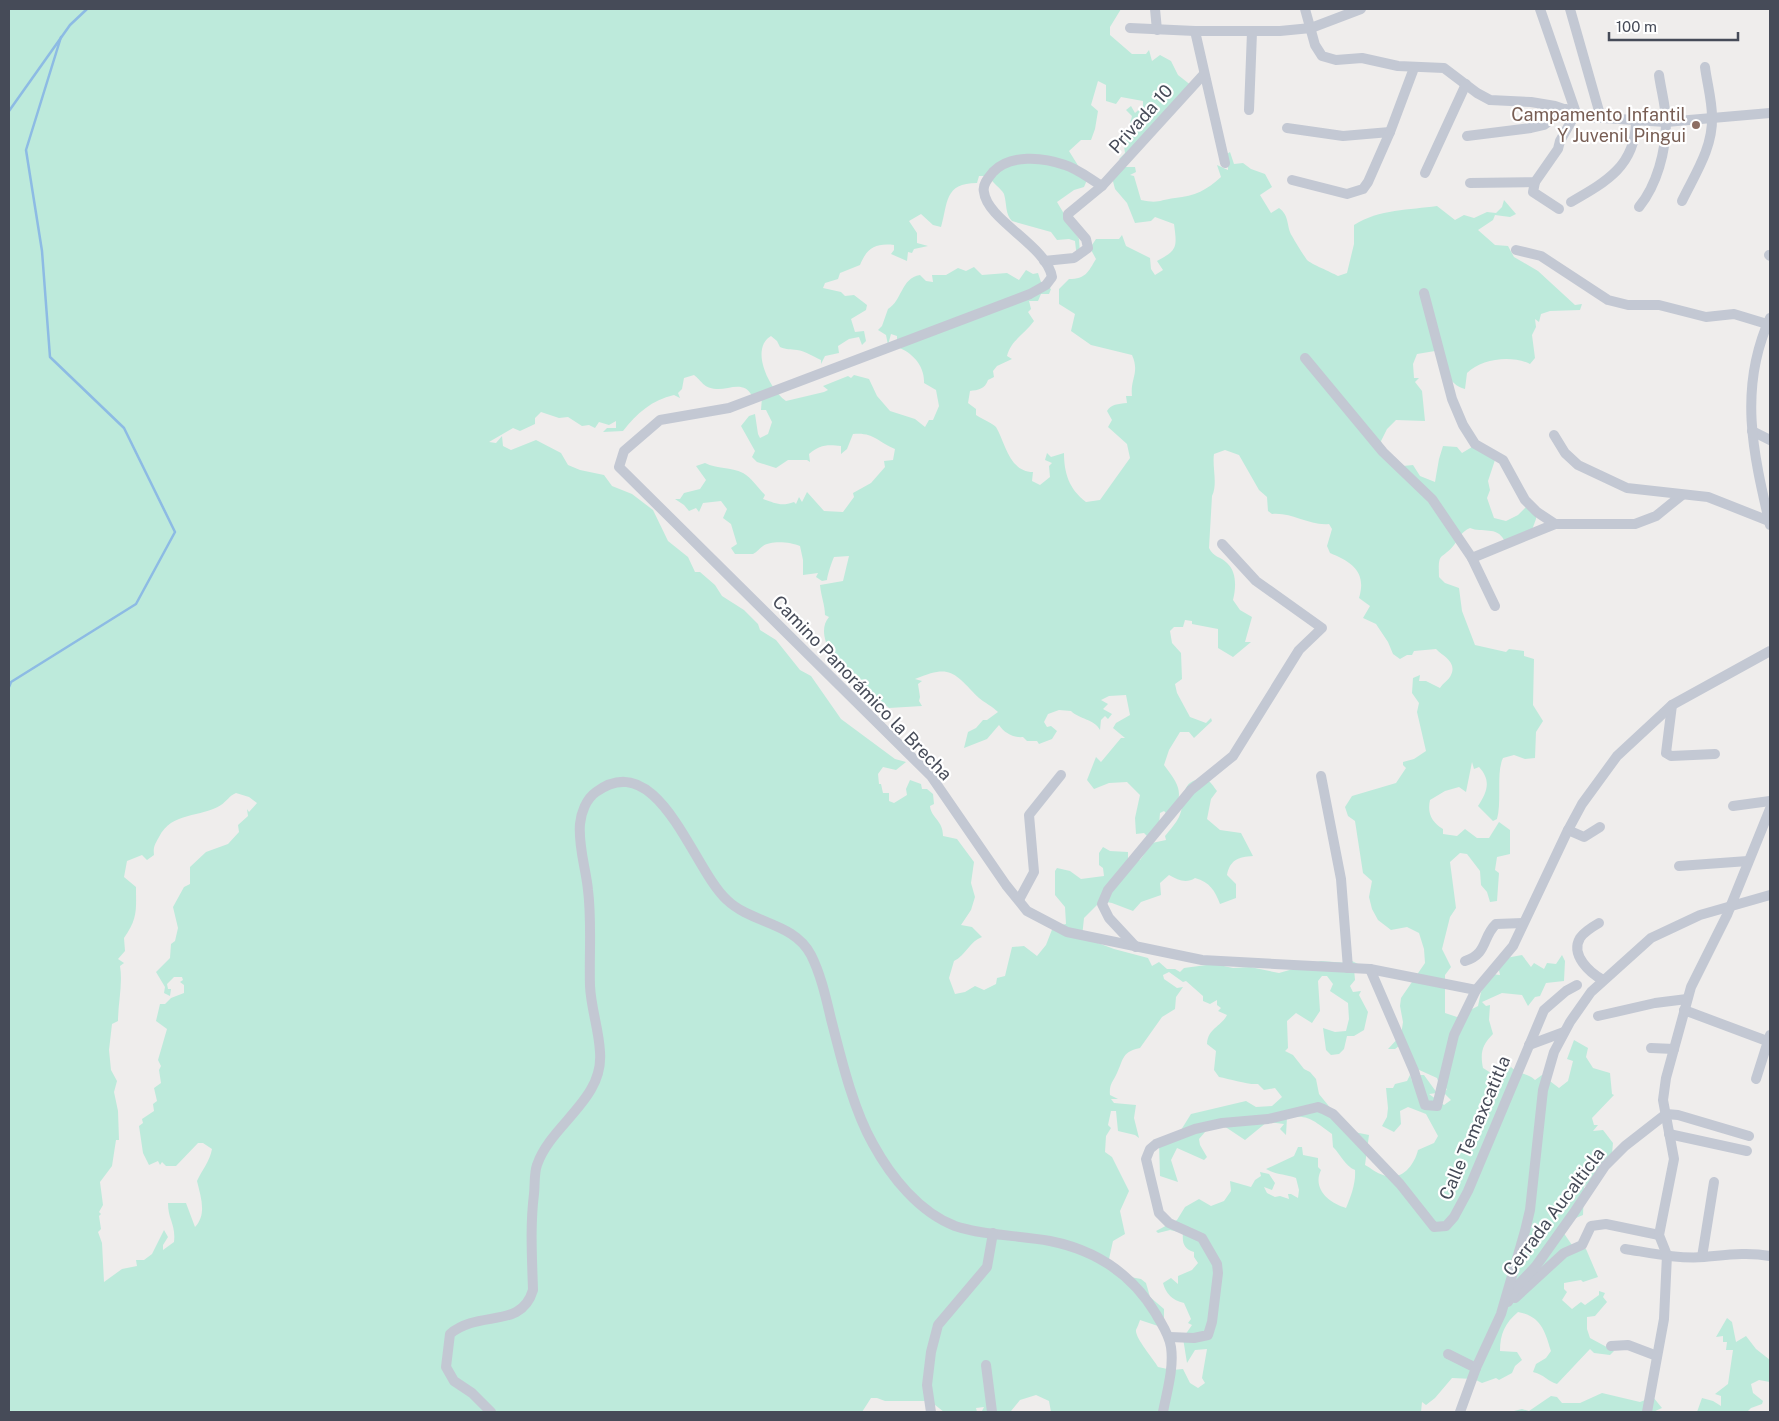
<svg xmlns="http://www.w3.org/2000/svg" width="1779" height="1421" viewBox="0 0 1779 1421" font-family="'Public Sans',sans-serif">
	<rect width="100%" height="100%" fill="#efedec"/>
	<g fill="#bdeadb" fill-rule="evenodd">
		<path d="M9,9H1121L1110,27V35L1132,54H1146L1149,50L1152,61L1160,55L1171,61L1178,75L1192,86L1126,163L1119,159L1125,153L1124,146L1132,116L1126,110L1131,106L1135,113L1143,106V101L1121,97L1116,104L1106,101V85L1098,81L1091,105L1098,111L1095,129L1091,140H1081L1069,151L1087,180L1084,187L1074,190L1057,202L1079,239L1080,254L1076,250L1075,241L1069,239L1057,240L1051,232L1012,221C1005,214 1007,204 1004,194C1001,188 992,183 989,176H979L977,183C944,183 948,203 941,227L933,225L921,214L909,221L917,233V243L928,246L914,249L912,253L908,252L907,261L891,254L894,250V245C875,243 867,248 860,265L840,273L838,279L825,283L823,288L841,292L845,296L854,295L867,305L866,310L851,319L855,332L864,331L866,341L862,345L859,337L849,339L838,346L839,353L825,356L821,364V360C814,357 805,351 797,350C790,349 787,350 780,347L777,341L771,336C749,349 770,390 786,401L824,392L828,390L823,386L848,376L851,378L854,375L869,379L877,396L890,411L915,419L925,427L929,420H933L939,406L936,390L924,383C925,366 912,352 897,347V336L891,334L888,345L886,335L878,330L882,326L888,309C902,301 901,278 920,275L926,281L933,282L932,275H946L958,268L966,271L974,267L982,275L1007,273L1019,280L1026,270L1033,274L1038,273L1041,282L1051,289L1049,294H1041L1038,301H1029L1031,309L1028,312L1034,321C1025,334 1011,340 1007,356L1012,359L997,366L993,371L994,377L988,380C985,389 978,390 970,391L968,403L976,409V415C982,419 992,423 996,427C1005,442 1009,472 1033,472L1032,481L1040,485L1050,477L1049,466L1052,463L1045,460L1047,453L1051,457L1064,453C1064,473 1069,489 1086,502L1100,500L1130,458L1127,444L1108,427L1112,420L1107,411C1111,404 1118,404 1127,403L1126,396H1132C1130,379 1140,373 1132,355L1091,345L1071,331L1075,314L1059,304V289L1069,279C1086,279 1088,272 1096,259L1090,248L1096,239H1119L1122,235L1126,246L1150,258L1151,269L1155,275L1163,270L1157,261C1178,250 1177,247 1174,224L1155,217L1151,221L1135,223L1127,203L1115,189L1110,170L1114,167H1135L1136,172L1130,175L1134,176L1141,200C1159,204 1159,200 1175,198C1195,196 1207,190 1221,177L1217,165L1228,170V162L1224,156L1230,152L1234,164L1243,163L1251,169L1265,174L1272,187L1260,195L1271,213L1279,208C1290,216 1286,226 1292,236C1296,243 1302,253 1307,260C1311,264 1331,272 1338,276L1347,273L1354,244V225C1379,209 1410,210 1437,206L1455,220L1464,215L1474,218L1487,212L1496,213L1502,207L1504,200L1516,214L1510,217L1495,215L1493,220L1478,230L1495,245L1508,246L1514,257L1538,271L1575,305L1582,304L1580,310L1550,311L1541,314L1539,322L1535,319L1536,327L1532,335L1535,358L1530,364C1512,355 1482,358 1467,373L1465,389C1448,385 1443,365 1435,351L1417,354L1413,364L1414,378H1419L1415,382L1422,391L1425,421L1396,420L1387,429L1381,441L1384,452L1403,466L1413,465L1420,476L1435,482L1439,459L1443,446L1457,447L1462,453L1472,447L1496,457L1488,481L1490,490L1487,498L1494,518L1506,521L1518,515L1526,507L1536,512V519L1529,538L1504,540C1497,526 1482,533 1470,528C1461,532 1460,537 1454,545C1441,561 1438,550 1439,577L1445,583L1459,588L1462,611L1475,645L1506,652L1509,649L1524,651V656L1534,659L1533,705L1543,721L1536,732L1535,758L1525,759L1514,755L1503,758C1496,772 1502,801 1497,819L1493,821L1478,806C1488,791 1491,780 1479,767L1474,769L1472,762L1466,792L1459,787L1445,791L1430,800C1427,814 1432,822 1443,829V834L1457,836L1465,829L1477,838H1489L1499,822L1510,830V854L1497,857L1495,870L1499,873L1497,901L1490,902L1487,892L1481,885L1480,871L1467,854L1460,853L1450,862L1456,908L1450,917L1442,949L1451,967L1445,975V1013L1457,1017L1478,1006L1481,992L1492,974L1500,975L1498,966L1506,958L1522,955L1531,967L1534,963L1544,969L1547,963L1556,964L1562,955L1565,961L1564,981L1546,983L1540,996L1535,997L1528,1006L1522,995L1502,993L1482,1002L1486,1006L1490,1005L1489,1020L1493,1034C1482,1045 1480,1053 1483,1068L1491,1073L1508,1070L1511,1067C1520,1075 1528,1073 1535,1080L1542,1075L1559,1088L1568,1081L1573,1061L1567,1059L1574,1040L1588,1048L1586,1057L1593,1068L1610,1073L1612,1094L1614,1095L1592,1118L1594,1125H1598L1593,1131L1603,1130L1613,1143L1611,1164L1584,1187L1583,1215L1571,1220L1563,1232L1574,1248L1586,1249L1598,1277L1583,1282L1581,1280L1564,1283V1289L1567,1292L1562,1300L1572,1309L1581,1302L1585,1305L1599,1295V1291L1605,1293L1603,1297L1607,1302L1595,1316L1587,1317V1329L1590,1338L1614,1351L1610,1355L1594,1353L1590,1349L1557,1384C1547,1381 1545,1375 1533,1372L1536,1364L1546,1358L1551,1351C1545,1331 1541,1316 1518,1312C1505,1323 1500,1334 1500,1351L1517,1352L1522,1360L1515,1366L1512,1373L1499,1380L1496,1378L1482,1383L1474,1379L1452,1378L1435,1398L1426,1405L1422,1402L1421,1412H1051L1049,1401L1036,1395L1020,1400L1011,1411L1006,1412L982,1411L984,1407L976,1408L977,1412H944L930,1401H885L877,1398H871L862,1412H9ZM694,375C702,381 703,388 716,389C729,390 744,380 752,396L762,397L761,410H766L772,422L768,434L760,438L758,434L755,414L749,416L741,426L755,451L752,457L757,462L776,468L788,460H807L810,462L809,454C819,445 827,444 841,446V454L847,449L853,434C874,432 878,442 895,449L893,460L884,461L885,467L871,483L853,493L854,497L843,512L824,511L807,492L802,502L799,497L796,504L794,502C781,507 775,503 763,499L765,495C757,487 752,478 743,473C731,467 717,469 705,463L696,466L706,480L700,489L684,493L680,499H675L684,505L689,511L696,508L699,512L703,503L721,501L727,509L723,518L731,524L737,544L731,548L735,554H753C757,552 760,548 763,546C771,540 791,542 800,546L803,560V575L818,573L816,577L822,581L827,580C827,576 832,561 834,557L849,556L843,581L820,585C821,596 825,605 825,615L829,617C816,632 831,657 844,668V672L853,676L889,708L922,706L919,701L920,697L918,684L922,681L915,679C951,664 953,672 979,698C985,703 992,706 998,712L987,720H983L976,728L968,732L964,748L987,739L999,725C1004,733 1014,738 1023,737L1027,741H1037L1039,744L1052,739L1057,731L1051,726L1047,727L1044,722L1048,714L1059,710L1071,711C1079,719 1094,719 1100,730L1101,720L1105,716L1108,719L1112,714L1103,709L1108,704L1101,700L1109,696L1126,695L1130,715L1116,723L1113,728L1125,738H1121L1101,762L1096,757L1087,780L1094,789L1109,783L1127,782L1140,795L1135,818L1136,834L1144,833L1148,837L1159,825L1160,813L1164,811L1170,817C1185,794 1180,786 1164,765L1169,750L1180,732H1189L1194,738L1212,721L1211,718L1206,723L1190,717L1177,693L1175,684L1182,679L1181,653L1172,643L1170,631L1174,627H1183L1185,620L1192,621V624L1218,629V648L1233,657L1251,642H1245L1252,617L1240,610L1233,600C1236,588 1237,572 1227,563C1220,556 1214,558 1209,548L1212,496C1218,484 1212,467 1214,454L1225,450L1239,455L1259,490L1267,497L1268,511L1272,514C1292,512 1309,526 1329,524L1332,529L1327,546L1330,553C1352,562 1367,572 1359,598L1370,606L1363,618L1376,624L1388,642L1393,654L1400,659L1407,655H1412L1414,651L1436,649C1444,657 1457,662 1451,675C1449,680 1443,683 1440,688L1426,681H1419L1420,675L1413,678L1412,693L1419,703L1417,712L1426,751L1414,759L1403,762V765L1406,768L1396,783L1352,796L1345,807L1348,816L1355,821L1363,873L1372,881L1369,897L1372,909L1378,920L1391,930L1407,927L1419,933L1424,949L1425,963L1401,998L1400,1006L1403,1022L1401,1035L1388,1049H1395L1403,1043L1417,1069L1437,1078L1439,1084L1447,1089L1444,1093L1451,1100L1444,1105L1429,1094L1437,1093L1424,1075H1418L1412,1081L1410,1075L1407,1081L1395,1084L1393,1088H1386L1388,1108L1387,1117L1382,1126L1394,1132L1401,1124L1400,1111L1408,1107L1426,1114L1438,1136L1434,1143L1418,1150C1414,1166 1401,1182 1383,1175C1376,1173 1371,1168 1365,1165L1369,1135L1349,1131L1319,1094L1316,1079L1310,1072L1304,1069L1293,1055L1285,1051L1288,1048L1287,1021L1296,1013L1312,1023L1320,1011L1318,981L1322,976H1327L1333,984L1330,991L1348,1003L1349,1019L1346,1031L1335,1032L1323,1028L1326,1050L1331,1055L1339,1054L1344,1049L1347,1036H1354L1364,1030L1368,1012L1359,995L1361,991L1353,992L1350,986L1355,980L1354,969L1360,965L1352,961L1348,963L1321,961L1279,973L1250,967L1233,968L1214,964L1184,968L1180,972L1175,969H1167L1159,962L1152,966L1148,958L1114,949L1082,937L1084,918L1101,901L1112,903L1133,911L1141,902L1161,895L1160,883L1169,875C1178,880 1186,884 1195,878C1210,882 1215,891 1220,904L1236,898V884L1227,875C1230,860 1238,857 1253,856L1241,833L1220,830L1207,819L1211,799L1217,791C1210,782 1208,776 1196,780C1179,785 1186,803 1179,817C1176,823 1170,830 1165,836L1166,840L1152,843L1140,860L1128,861V852L1110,851L1103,847L1099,853V865L1103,868L1104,876L1081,879L1070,871L1057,868L1055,871V895L1065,907L1066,924L1053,927L1046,945L1037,956L1024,946L1012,947L1005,976L997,978L996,984L984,990L975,986L965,992L955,994L949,978L954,961C966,955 970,941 982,937L972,927L961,925L971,910L975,897L971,883L974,862L957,839L943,836C943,820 931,818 930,806L934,804L933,794L927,789H922L921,784L910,780L906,789L907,795L894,803L889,801V793H883L881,784H879L878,774L883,767L896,770L906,762L895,759L841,719L811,676L800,670L776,640L760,630L758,624L744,610L722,596L715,585L700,572H695L688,557L668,541L653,510L632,494L612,486L604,475L580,470L568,465L561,453L536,440L511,450L503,446L502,436L496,443L489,442L513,428L520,431L535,424V418L541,412L559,418L568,417L582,426L589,425L595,428L599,422L609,425L616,421V428H607L603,432L623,431C637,413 652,400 674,395L680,398L678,393L682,389L684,378ZM236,793L249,797L257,803L249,812L247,809L248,816L238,825L239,832L228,844L206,852L190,867V884L184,887L173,907L178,928L175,941L171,944L170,958L156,972L165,987L164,993L170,996L171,989H168L167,984L174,977H182L183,980L180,982L184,985V993L171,998L165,1004H160L156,1021L167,1029L158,1060L161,1066L159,1070L161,1083L154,1088L157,1101L153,1104L154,1111L142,1119L143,1123L139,1126L143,1153L149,1165L158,1161L160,1165L162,1162L166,1166H176L198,1143H203L212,1149C210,1161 202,1170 197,1181C201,1198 207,1214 195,1227L186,1203H168C168,1220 176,1224 174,1242L163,1250V1245L168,1237L164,1230L152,1254L144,1260H136L137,1266L122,1269L104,1282L102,1243L98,1232L101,1229L99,1216L101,1214L99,1212L103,1205L100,1182L112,1166L116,1140H119L118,1111L114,1092L117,1081L111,1070L109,1050L112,1024L118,1021C118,1003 123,984 120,966L124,963L118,959L125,951L124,938C138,918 136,910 136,887L124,877L127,861L142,855L147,860L154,855C153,847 155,844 159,837C172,811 201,818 221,805C227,801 229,796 236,793ZM1169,972L1183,982L1186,981L1203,996V1001L1210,1004L1217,1000V1005L1221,1008L1218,1011L1227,1015C1221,1027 1208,1028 1207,1044L1216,1051L1214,1070L1219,1077C1230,1079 1248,1085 1258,1084L1264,1090L1275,1088L1282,1097L1272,1106L1256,1107L1246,1101L1191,1114L1181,1130L1159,1142L1160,1176L1178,1182L1171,1160L1177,1148L1204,1160L1207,1157L1200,1145L1199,1139L1211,1125L1224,1126L1245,1140L1267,1122L1284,1124L1280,1129L1286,1135L1287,1117C1311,1115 1313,1121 1332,1134L1333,1147C1341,1155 1345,1166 1355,1170C1356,1183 1351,1196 1346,1208C1329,1203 1312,1189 1321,1170L1318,1167V1158L1303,1155L1302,1147H1298L1294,1156L1266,1169C1276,1175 1285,1174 1296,1178L1299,1190L1298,1198L1291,1194H1288L1289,1199L1280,1196L1275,1197L1267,1193L1264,1187L1272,1190L1275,1183L1269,1174L1260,1172L1261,1176L1255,1180L1251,1187L1230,1181L1231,1191L1224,1201L1211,1206L1199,1199L1185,1207L1177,1220L1156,1231L1158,1233L1170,1230L1183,1233C1182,1243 1184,1249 1194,1252V1257L1198,1263L1192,1270L1178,1276V1284L1171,1278L1163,1283C1166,1294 1172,1300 1184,1303L1191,1319L1188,1323L1192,1325L1183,1338L1187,1363L1195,1350L1207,1349L1202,1378L1205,1383L1198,1388L1190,1383L1183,1369L1172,1370L1158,1367C1153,1358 1135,1338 1136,1330C1137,1328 1139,1323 1140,1320L1158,1326L1164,1319V1309L1150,1297L1146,1283L1141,1279L1125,1276L1109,1259L1113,1241L1125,1234L1120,1211L1129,1191L1112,1157L1105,1152L1106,1136L1111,1128L1108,1125L1111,1111H1116L1118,1131L1135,1135L1139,1138L1134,1118L1136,1105L1114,1103L1111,1099H1118L1110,1095C1109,1084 1113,1082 1117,1073C1124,1058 1122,1052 1140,1048L1162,1017L1175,1009L1176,997L1183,987L1177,988L1164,979L1163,975Z"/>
		<path d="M1727,1318L1732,1322L1736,1342L1746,1336L1756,1349L1770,1360V1382L1759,1380L1751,1384L1753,1393L1763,1401L1762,1404L1751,1408L1747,1412H1697L1702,1398L1713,1401L1721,1406V1396L1715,1394L1728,1384L1733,1350H1726L1727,1342H1723V1336L1716,1337Z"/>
		<path d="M1602,1393L1640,1402L1653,1397L1662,1408L1653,1412H1510L1522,1409L1529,1411L1551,1396L1557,1397L1562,1403H1580Z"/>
	</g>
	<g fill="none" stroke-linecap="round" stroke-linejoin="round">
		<g stroke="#8dbbe4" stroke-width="2.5">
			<path d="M9,111L70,25L87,9"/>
			<path d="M9,687L11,682L136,604L175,532L124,428L50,357L42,251L26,150L61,37"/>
		</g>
		<g stroke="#c3c8d3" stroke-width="10">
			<path d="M1155,9L1157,30"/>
			<path d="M1305,9L1315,45L1322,56L1336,60L1362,58L1398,66L1444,68L1477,93L1490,100L1531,102L1555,106L1587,117L1666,122L1770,113"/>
			<path d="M1570,9L1601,118"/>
			<path d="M1130,28L1195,31H1280L1311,28L1361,9"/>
			<path d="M1195,31L1225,163"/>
			<path d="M1249,110L1252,32"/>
			<path d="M1287,128L1343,136L1390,132"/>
			<path d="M1467,136L1531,128L1544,125L1566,109"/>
			<path d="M1425,173L1466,84"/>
			<path d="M1292,180L1347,194L1363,189L1368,182L1390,132L1414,68"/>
			<path d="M1535,182L1533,192L1559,209"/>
			<path d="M1470,183L1535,182L1558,149L1560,141L1576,113L1540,9"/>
			<path d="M1102,186C1090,179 1078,169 1065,165C1043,157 1010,154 993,172C988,178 982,185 984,192C987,220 1047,246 1052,277L1046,285L1030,294L729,408L660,420L624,451L619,467L931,776L1006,885L1027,911L1067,932L1202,960L1370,969L1476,990"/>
			<path d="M1682,201C1695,174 1713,148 1712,117C1712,100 1707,83 1705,67"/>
			<path d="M1571,202C1606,182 1635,166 1636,122"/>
			<path d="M1639,207C1657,185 1666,151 1666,122C1666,107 1661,90 1659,75"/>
			<path d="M1516,250L1541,256L1608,300L1628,305H1659L1706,317L1734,314L1767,324"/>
			<path d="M1769,255L1770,256"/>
			<path d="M1044,261L1074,258L1088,248L1086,239L1068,218V214L1102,186L1204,74"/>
			<path d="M1424,293L1452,399L1463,425L1475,444L1503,460L1525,500L1537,512L1555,524H1635L1656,516L1682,495"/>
			<path d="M1305,358L1383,452L1432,499L1472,558L1495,606"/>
			<path d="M1752,431L1770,440"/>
			<path d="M1554,435L1565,453L1578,465L1627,488L1708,497L1769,521"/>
			<path d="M1770,525C1753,453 1738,388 1770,318"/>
			<path d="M1472,558L1555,524"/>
			<path d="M1672,705L1666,753L1671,756L1715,754"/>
			<path d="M1321,776L1341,879L1348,968"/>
			<path d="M1733,806L1770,801"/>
			<path d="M1568,830L1584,837L1600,827"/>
			<path d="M1679,866L1748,861"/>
			<path d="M1019,900L1034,872L1029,815L1061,775"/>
			<path d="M1599,923C1592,927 1584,932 1580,938C1570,955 1590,973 1603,980"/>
			<path d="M1136,947L1109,918L1102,904L1108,890L1191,790L1233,756L1299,650L1322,628L1256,581L1222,544"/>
			<path d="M1465,961C1488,954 1482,937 1496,924L1523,923"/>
			<path d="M1370,969L1414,1071L1425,1105L1437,1106L1454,1035L1476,990L1513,946L1568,830L1582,804L1617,756L1672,705L1770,651"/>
			<path d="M1684,1010L1767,1041"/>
			<path d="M1598,1016L1655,1003L1687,999"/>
			<path d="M1529,1045L1564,1032"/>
			<path d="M1651,1048L1674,1049"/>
			<path d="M1756,1079L1770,1035"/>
			<path d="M1669,1134L1747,1151"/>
			<path d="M1625,1249C1651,1253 1678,1259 1704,1257C1727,1255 1747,1252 1770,1256"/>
			<path d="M1702,1257L1714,1182"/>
			<path d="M1515,1298L1564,1253L1582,1245L1591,1226L1606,1224L1659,1235"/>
			<path d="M1508,1302L1519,1284L1536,1266L1573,1214L1605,1166L1625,1146L1666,1114L1678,1115L1749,1136"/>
			<path d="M1170,1337L1194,1338L1208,1335L1212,1322L1218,1273L1217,1264L1202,1238L1169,1223L1159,1213L1146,1159L1150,1149L1156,1144L1195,1129L1222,1123L1268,1119L1318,1107L1323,1109L1333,1114L1400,1184L1434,1227L1446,1226L1454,1217L1468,1191L1544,1010L1566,991L1577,985"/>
			<path d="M1611,1346L1628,1345L1657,1356"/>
			<path d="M1448,1354L1476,1368"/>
			<path d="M986,1365L992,1412"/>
			<path d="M491,1412L472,1393L454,1381L446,1367L450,1334C480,1309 521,1330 533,1290C532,1257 530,1226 534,1194C535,1185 534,1173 537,1165C551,1124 604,1100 600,1052C599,1030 591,1008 590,986C589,954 592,922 588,890C586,869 578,846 580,824C581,813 586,799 596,792C659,746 693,870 727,900C752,924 794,922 811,955C821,975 826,998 831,1019C841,1058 853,1109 873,1144C891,1177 919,1212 955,1226C985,1236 1019,1235 1050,1241C1095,1250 1132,1274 1156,1314C1162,1325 1169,1334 1171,1347C1174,1368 1167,1391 1163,1412"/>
			<path d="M931,1412L927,1385L931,1352L938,1325L987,1267L993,1233"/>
			<path d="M1460,1412L1476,1368L1501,1314L1525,1231L1530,1210L1543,1090L1554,1052L1570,1022L1591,992L1651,938L1700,915L1770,895"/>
			<path d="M1647,1412L1664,1319L1667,1255L1659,1235L1674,1159L1663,1100L1666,1078L1691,987L1727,915L1770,809"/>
		</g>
	</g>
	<circle fill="#8d6e63" stroke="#fff" stroke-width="2" cx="1696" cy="125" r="5"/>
	<g text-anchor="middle" stroke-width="4.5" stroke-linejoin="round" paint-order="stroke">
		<g font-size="18" fill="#785e54" stroke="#fff" text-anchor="end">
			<text x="1686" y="121">Campamento Infantil<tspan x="1686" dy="21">Y Juvenil Pingui</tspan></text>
		</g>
		<g font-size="18" fill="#464b58" stroke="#fff">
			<text transform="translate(1141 119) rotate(-48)" y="6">Privada 10</text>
			<text transform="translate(862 688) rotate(46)" y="6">Camino Panorámico la Brecha</text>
			<text transform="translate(1475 1128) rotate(-67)" y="6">Calle Temaxcatitla</text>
			<text transform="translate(1554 1212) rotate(-53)" y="6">Cerrada Aucalticla</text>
		</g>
	</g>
	<rect width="1779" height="1421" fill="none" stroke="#464b58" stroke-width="20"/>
	<path d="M1609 32v8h129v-8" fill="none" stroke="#464b58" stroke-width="2.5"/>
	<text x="1616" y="32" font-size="15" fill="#464b58" stroke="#ffffff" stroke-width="4" paint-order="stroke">100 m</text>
</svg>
